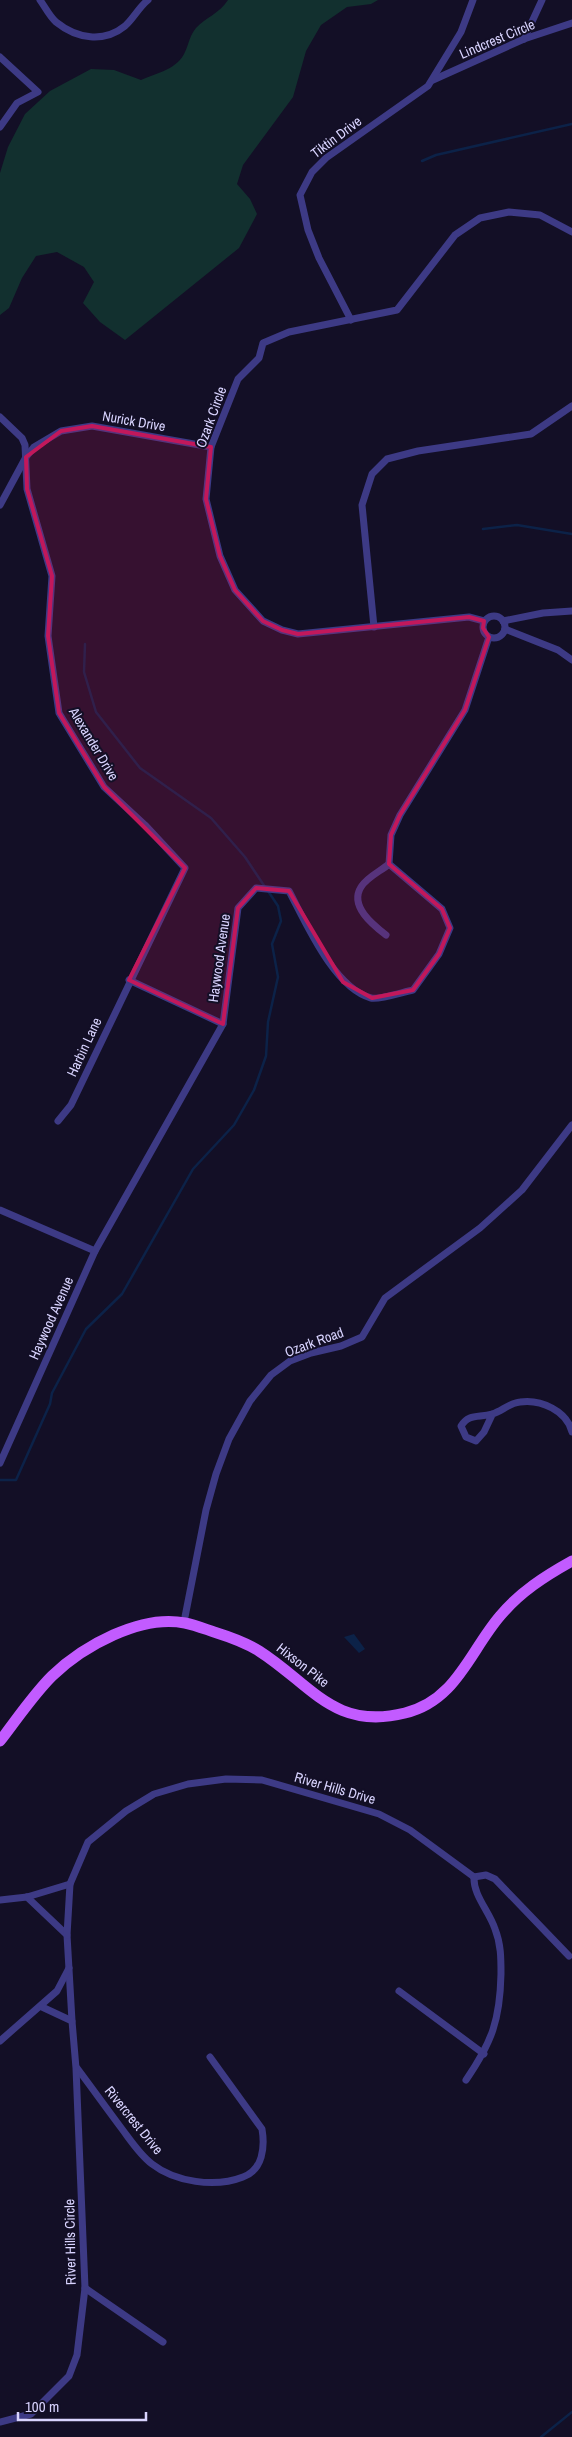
<svg xmlns="http://www.w3.org/2000/svg" width="572" height="2437" viewBox="0 0 572 2437" font-family="'Archivo Narrow',sans-serif">
	<rect width="100%" height="100%" fill="#130f26"/>
	<path fill="#12302f" d="M228,0H378L371,4L347,7L321,25L306,51L293,97L243,165L237,184L250,199L257,214L239,248L125,340L100,322L83,303L94,282L84,267L57,252L36,256L22,278L9,308L0,315V173L8,147L25,114L50,91L91,69L114,70L141,80C157,73 178,69 185,52C189,43 190,35 196,28C206,17 219,14 228,0Z"/>
	<path fill="#0c2248" d="M354,1634L365,1649L359,1653L344,1637Z"/>
	<g fill="none" stroke-linecap="round" stroke-linejoin="round">
		<g stroke="#0c2248" stroke-width="2.5">
			<path d="M422,161L436,155L572,124"/>
			<path d="M483,529L517,525L572,534"/>
			<path d="M85,644L84,672L96,712L140,768L211,818L245,857L265,887"/>
			<path d="M0,1480H16L50,1404L52,1393L86,1329L122,1294L193,1169L234,1125L254,1090L266,1056L268,1022L278,977L272,944L281,921L278,906L268,891"/>
			<path d="M541,2437L572,2412"/>
		</g>
		<g stroke="#3d3a85" stroke-width="7">
			<path d="M40,0C45,7 50,17 56,22C77,39 104,43 125,26C134,18 139,7 148,0"/>
			<path d="M524,39L542,0"/>
			<path d="M0,57L38,92L17,103L0,127"/>
			<path d="M433,80L524,39L572,23"/>
			<path d="M351,320L319,258L308,230L300,195L312,172L326,158L428,86L461,32L473,0"/>
			<path d="M0,417L22,438L25,445L27,489L52,576L48,636L59,713L104,787L145,825L185,868L71,1105L58,1121"/>
			<path d="M0,505L26,457L34,447L61,431L92,426L211,447"/>
			<circle cx="494" cy="627" r="11"/>
			<path d="M484,621L469,617L298,634L282,630L263,621L235,590L220,556L206,499L211,447L238,379L259,358L263,343L289,332L397,310L455,235L480,218L509,212L540,215L572,232"/>
			<path d="M503,621L543,613L572,611"/>
			<path d="M374,627L362,505L372,474L387,459L418,451L531,434L572,406"/>
			<path d="M505,629L558,650L572,660"/>
			<path d="M386,935C373,925 349,906 361,887C367,877 381,871 389,864"/>
			<path d="M129,980L223,1024"/>
			<path d="M0,1210L95,1251"/>
			<path d="M492,1415L484,1432L476,1441L466,1437L461,1426C469,1413 479,1418 492,1414C501,1412 509,1403 520,1402C541,1399 567,1411 572,1432"/>
			<path d="M0,1463L95,1251L223,1024L238,908L256,888L289,891C306,923 334,988 371,998C379,1000 403,992 413,990L439,954L450,928L442,909L389,864L391,835L400,815L465,710L489,637"/>
			<path d="M184,1622L206,1510L216,1474L229,1439L250,1401L271,1375L290,1361L311,1353L341,1346L362,1337L385,1298L480,1228L522,1190L572,1125"/>
			<path d="M474,1877L486,1875L495,1879L569,1956"/>
			<path d="M27,1897L67,1935L72,2021"/>
			<path d="M0,1900L27,1897L70,1884L88,1842L126,1811L154,1794L188,1784L226,1779L262,1780L379,1814L410,1830L474,1877"/>
			<path d="M67,1935L70,1884"/>
			<path d="M399,1991L484,2054"/>
			<path d="M0,2041L57,1991L69,1968"/>
			<path d="M77,2068C92,2088 107,2109 122,2129C131,2141 140,2155 152,2164C175,2182 215,2188 243,2177C263,2170 265,2147 262,2129L210,2057"/>
			<path d="M466,2080C492,2042 500,2020 501,1974C501,1958 501,1944 495,1929C489,1911 473,1895 474,1877"/>
			<path d="M85,2288L163,2342"/>
			<path d="M0,2422L31,2414L69,2376L77,2355L85,2288L76,2068L72,2021L42,2007"/>
		</g>
		<path stroke="#c25bff" stroke-width="11" d="M0,1741C17,1719 33,1695 52,1676C83,1646 141,1614 185,1623C195,1625 205,1629 214,1632C230,1637 245,1642 259,1651C311,1684 334,1731 405,1713C456,1701 470,1651 500,1616C520,1592 545,1576 572,1561"/>
	</g>
	<path fill="#c2185b" fill-opacity="0.2" stroke="#c2185b" stroke-width="4" stroke-linejoin="round" d="M92,426L211,447L206,499L220,556L235,590L263,621L282,630L298,634L469,617L484,621L483,628L489,637L465,710L400,815L391,835L389,864L442,909L450,928L439,954L413,990L372,998L343,982L289,891L256,888L238,908L223,1024L129,980L185,868L104,787L59,713L48,636L52,576L27,489L26,457L61,431Z"/>
	<g text-anchor="middle" stroke-width="4" stroke-linejoin="round" paint-order="stroke">
		<g font-size="14" fill="#d9d4ff" stroke="#130f26">
			<text transform="translate(497 39) rotate(-23)" y="5">Lindcrest Circle</text>
			<text transform="translate(336 137) rotate(-37)" y="5">Tiktin Drive</text>
			<text transform="translate(211 417) rotate(-70)" y="5">Ozark Circle</text>
			<text transform="translate(134 421) rotate(10)" y="5">Nurick Drive</text>
			<text transform="translate(94 744) rotate(59)" y="5">Alexander Drive</text>
			<text transform="translate(219 958) rotate(-82)" y="5">Haywood Avenue</text>
			<text transform="translate(84 1047) rotate(-65)" y="5">Harbin Lane</text>
			<text transform="translate(51 1318) rotate(-66)" y="5">Haywood Avenue</text>
			<text transform="translate(314 1342) rotate(-20)" y="5">Ozark Road</text>
			<text transform="translate(303 1665) rotate(38)" y="5">Hixson Pike</text>
			<text transform="translate(335 1788) rotate(16)" y="5">River Hills Drive</text>
			<text transform="translate(134 2120) rotate(51)" y="5">Rivercrest Drive</text>
			<text transform="translate(70 2242) rotate(-91)" y="5">River Hills Circle</text>
		</g>
	</g>
	<path d="M18 2412v8h128v-8" fill="none" stroke="#d9d4ff" stroke-width="2.5"/>
	<text x="25" y="2412" font-size="15" fill="#d9d4ff" stroke="#130f26" stroke-width="4" paint-order="stroke">100 m</text>
</svg>
